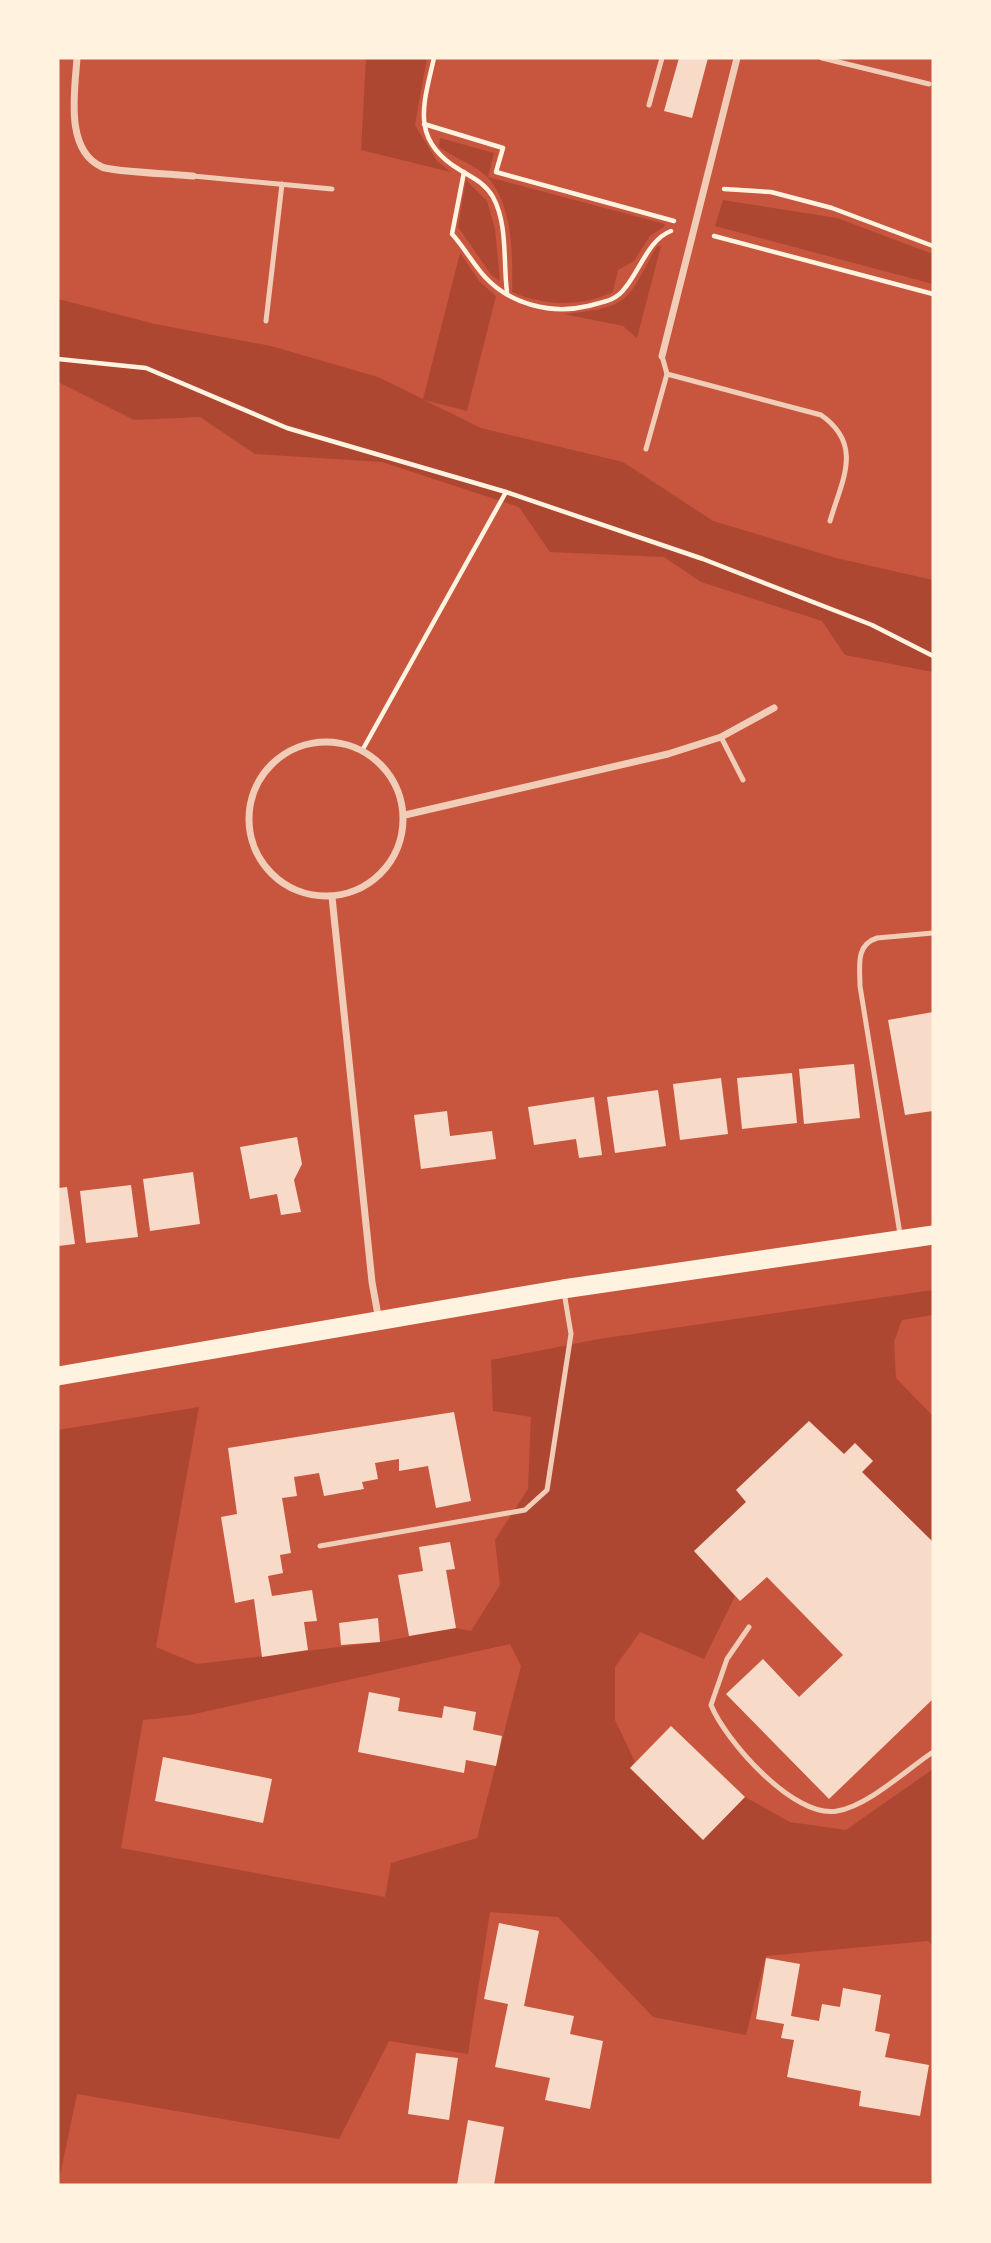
<svg xmlns="http://www.w3.org/2000/svg" width="991" height="2243" viewBox="0 0 991 2243" font-family="'Work Sans',sans-serif">
	<rect width="100%" height="100%" fill="#c8553d"/>
	<g fill="#ae4732" fill-rule="evenodd">
		<path d="M366,58H427L415,125L437,161L451,172L361,150Z"/>
		<path d="M440,138L494,153L488,177L665,224L664,227L650,236L634,261L618,270L613,292C581,307 544,306 512,292C513,257 513,202 486,176C475,165 453,157 439,147Z"/>
		<path d="M466,180L487,201L495,229L500,281L492,276L458,227Z"/>
		<path d="M723,200L837,218L933,254V284L715,226Z"/>
		<path d="M657,246H661L637,338L623,326L564,314C631,307 626,302 657,246Z"/>
		<path d="M460,253L480,282L496,296L467,411L424,400L481,428L623,462L713,521L836,558L933,580V672L845,655L822,621L701,582L664,557L550,552L519,507L382,462L255,454L200,417L134,420L58,382V299L155,324L271,346L378,377L423,399Z"/>
		<path d="M933,1290V1315L902,1320L894,1342L896,1378L933,1416V1542L862,1472L873,1461L854,1444L844,1454L736,1490L746,1502L695,1551L735,1596L704,1659L640,1632L615,1667V1720L635,1762L630,1768L703,1840L745,1797L790,1822L846,1830L933,1769V1946L928,1941L766,1956L746,2035L653,2017L558,1917L490,1912L468,2054L389,2041L339,2139L77,2094L58,2185V1430L199,1407L156,1647L197,1664L380,1642L456,1628L471,1631L500,1585L495,1540L528,1489L531,1417L493,1411L491,1360L599,1339ZM510,1644L521,1666L477,1838L391,1863L385,1897L121,1848L143,1720L190,1715Z"/>
	</g>
	<g fill="#f7dbc8">
		<path d="M679,58H708L692,118L664,111Z"/>
		<path d="M933,1012V1111L905,1115L888,1020Z"/>
		<path d="M854,1064L860,1118L804,1124L799,1069Z"/>
		<path d="M792,1073L797,1123L742,1129L737,1078Z"/>
		<path d="M721,1078L728,1134L680,1140L673,1084Z"/>
		<path d="M658,1090L666,1146L615,1153L607,1097Z"/>
		<path d="M594,1097L602,1155L579,1158L576,1139L534,1145L528,1107Z"/>
		<path d="M447,1111L450,1136L492,1131L496,1159L421,1169L414,1115Z"/>
		<path d="M297,1137L302,1164L294,1180L301,1212L281,1215L277,1194L250,1199L240,1147Z"/>
		<path d="M193,1172L200,1224L150,1231L143,1179Z"/>
		<path d="M131,1185L138,1237L86,1243L80,1191Z"/>
		<path d="M67,1187L75,1244L58,1246V1188Z"/>
		<path d="M454,1412L471,1501L436,1508L428,1466L399,1471V1459L375,1463L378,1479L362,1482L364,1489L324,1496L319,1473L294,1477L297,1496L282,1498L291,1553L280,1555L283,1573L268,1576L272,1596L312,1590L317,1621L304,1622L308,1650L262,1657L254,1599L235,1603L221,1517L237,1514L228,1448Z"/>
		<path d="M809,1421L844,1454L855,1443L873,1461L862,1472L933,1542V1699L829,1799L726,1694L763,1659L799,1697L843,1655L767,1577L740,1601L694,1551L746,1502L736,1490Z"/>
		<path d="M450,1542L455,1569L446,1570L456,1628L409,1636L398,1575L423,1571L419,1547Z"/>
		<path d="M378,1618L380,1642L341,1645L339,1623Z"/>
		<path d="M369,1692L400,1698L398,1711L442,1718L444,1706L476,1712L473,1730L502,1736L496,1766L466,1760L464,1773L358,1752Z"/>
		<path d="M671,1726L745,1797L703,1840L630,1768Z"/>
		<path d="M163,1757L272,1779L263,1823L155,1801Z"/>
		<path d="M499,1923L539,1931L524,2006L574,2016L570,2034L603,2041L590,2109L545,2100L550,2078L495,2067L508,2004L484,1999Z"/>
		<path d="M766,1958L800,1964L791,2016L819,2021L822,2004L840,2007L843,1988L881,1995L875,2031L890,2034L885,2057L929,2065L920,2116L859,2106L861,2091L787,2077L794,2040L781,2038L784,2024L756,2019Z"/>
		<path d="M416,2053L458,2058L449,2120L408,2114Z"/>
		<path d="M468,2120L504,2127L494,2185H457Z"/>
	</g>
	<g fill="none" stroke-linecap="round" stroke-linejoin="round">
		<g stroke="#fff3e0" stroke-width="4.5">
			<path d="M434,58C423,106 410,140 460,170C473,178 485,183 493,197C508,225 503,261 507,292"/>
			<path d="M424,124L503,148L496,172L674,221"/>
			<path d="M464,172L452,234C464,247 473,264 485,277C510,304 551,315 588,306C602,302 616,301 625,288C640,270 649,239 671,231"/>
			<path d="M724,189L771,192L832,208L933,246"/>
			<path d="M714,236L933,294"/>
			<path d="M58,359L146,368L287,428L506,492L703,559L872,625L933,656"/>
			<path d="M363,749L506,492"/>
		</g>
		<g stroke="#f1ccb7" stroke-width="5">
			<path d="M822,58L929,84"/>
			<path d="M649,105L662,58"/>
			<path d="M193,176L332,189"/>
			<path d="M266,321L282,184"/>
			<path d="M662,356L667,374L821,415C864,445 842,480 830,521"/>
			<path d="M646,449L667,374"/>
			<path d="M721,737L743,780"/>
			<path d="M900,1234L860,986C860,967 855,945 877,938L933,933"/>
			<path d="M320,1546L525,1510L547,1490L571,1334L564,1292"/>
			<path d="M749,1627L727,1659L711,1705C725,1740 794,1819 837,1811C868,1806 906,1770 933,1752"/>
		</g>
		<g stroke="#f1ccb7" stroke-width="7">
			<path d="M77,58C75,90 64,150 102,167C112,172 177,174 193,176"/>
			<path d="M662,356L737,58"/>
			<circle cx="326" cy="819" r="77"/>
			<path d="M405,815L668,754L721,737L774,708"/>
			<path d="M332,897L372,1282L379,1321"/>
		</g>
		<path stroke="#fff3e0" stroke-width="19" d="M58,1376L563,1289L933,1235"/>
	</g>
	<rect width="991" height="2243" fill="none" stroke="#fff3e0" stroke-width="119"/>
</svg>
